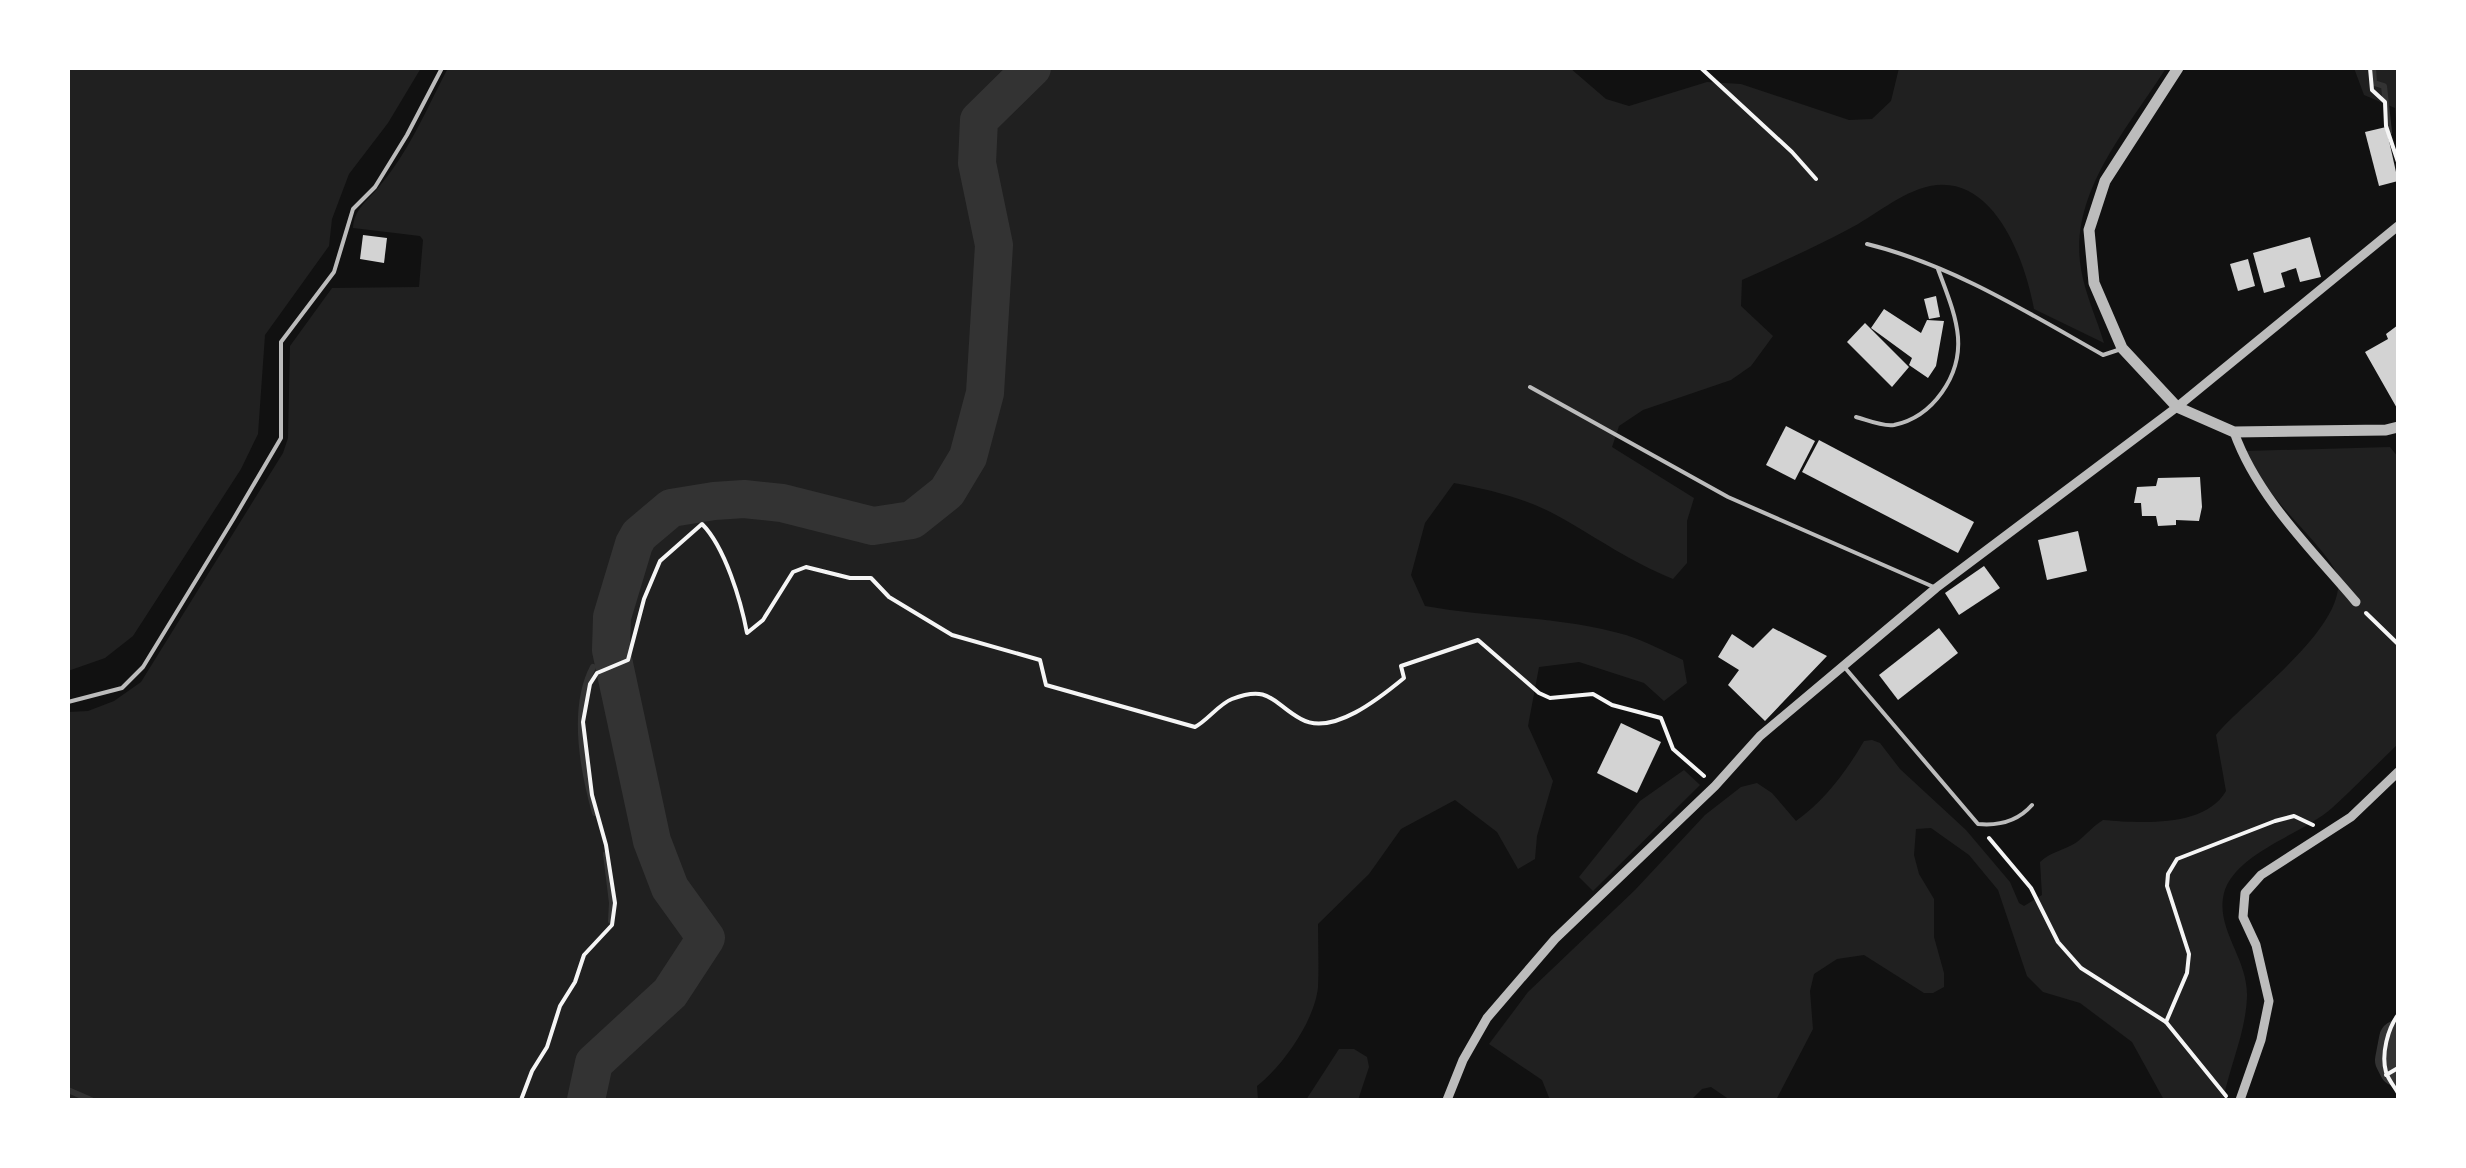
<svg xmlns="http://www.w3.org/2000/svg" width="2466" height="1168" viewBox="0 0 2466 1168" font-family="Ubuntu,sans-serif">
	<rect width="100%" height="100%" fill="#111"/>
	<g fill="#202020">
		<path d="M68,68H421L388,123L349,174L332,219L329,246L265,335L258,434L241,469L133,636L105,658L68,671Z"/>
		<path d="M448,68H1570L1606,99L1629,106L1707,82L1741,84L1849,120L1872,119L1891,101L1899,68H2166C2129,127 2068,193 2081,269C2085,294 2097,319 2104,343L2034,309C2025,260 1994,173 1930,186C1899,193 1875,216 1847,230C1813,248 1777,264 1742,280L1741,306L1773,336L1751,366L1731,380L1643,410L1619,426L1612,447L1694,498L1687,521V563L1673,579C1629,561 1599,539 1558,516C1525,498 1491,490 1454,483L1425,523L1411,575L1425,606C1491,618 1561,616 1626,635C1645,641 1664,651 1683,660L1687,683L1664,701L1644,683L1579,662L1539,667L1528,726L1553,781L1537,836L1535,859L1518,869L1497,832L1455,800L1401,829L1369,874L1318,924C1318,945 1319,966 1318,987C1315,1020 1283,1066 1257,1086L1258,1100H68V712L88,711L114,701L141,682L283,453L288,438L290,346L332,288L419,287L423,240L420,236L353,228C354,210 366,202 377,189C408,154 427,108 448,68Z"/>
		<path d="M2354,68H2398V144L2395,108L2364,95Z"/>
		<path d="M2390,447L2398,457V744C2376,765 2354,788 2332,808C2303,834 2235,853 2224,893C2215,929 2248,958 2247,996C2246,1032 2230,1065 2223,1100H2164L2132,1042L2080,1003L2043,992L2027,976L1998,890L1969,855L1931,828L1916,829L1914,855L1919,874L1934,899V937L1944,973V987L1933,993H1924L1864,955L1837,959L1814,974L1810,991L1813,1029L1776,1100H1730L1711,1087L1702,1089L1691,1100H1550L1542,1080L1489,1044L1528,992L1635,890L1705,815L1741,787L1757,783L1772,793L1796,821C1825,800 1846,772 1864,741L1872,740L1880,743L1900,769L1966,830L2010,882L2019,903L2024,906L2042,895L2040,862C2052,851 2065,850 2077,842C2086,835 2093,826 2103,820C2140,823 2205,828 2226,791L2216,735C2244,700 2351,625 2337,575C2333,563 2322,552 2315,543C2293,518 2257,482 2246,451Z"/>
		<path d="M1684,770L1700,785L1593,891L1579,877L1640,801Z"/>
		<path d="M1339,1049H1354L1367,1057L1369,1067L1358,1100H1306Z"/>
	</g>
	<g fill="none" stroke-linecap="round" stroke-linejoin="round">
		<g stroke="#333" stroke-width="6">
			<path d="M2373,68L2374,83L2384,86L2389,132"/>
			<path d="M599,652L612,617"/>
			<path d="M593,667C571,709 583,770 595,813"/>
			<path d="M606,854L612,903L611,921"/>
			<path d="M68,1090L91,1100"/>
		</g>
		<g stroke="#333" stroke-width="38">
			<path d="M2398,1039L2394,1060L2398,1068"/>
			<path d="M586,1100L594,1063L670,993L706,938L670,888L652,841L611,650L612,617L634,544L639,535L671,508L714,501L744,499L782,503L873,526L912,520L947,492L968,457L985,393L994,245L977,163L979,120L1032,68"/>
		</g>
	</g>
	<g fill="#d3d3d3">
		<path d="M2386,127L2398,181L2379,186L2365,132Z"/>
		<path d="M363,235L387,238L384,263L360,259Z"/>
		<path d="M2310,237L2321,277L2300,282L2296,268L2281,273L2285,287L2264,293L2253,253Z"/>
		<path d="M2248,259L2255,286L2238,291L2230,264Z"/>
		<path d="M1936,296L1940,317L1929,319L1924,299Z"/>
		<path d="M1884,309L1921,333L1927,320L1944,321L1936,366L1928,378L1909,365L1912,358L1871,328Z"/>
		<path d="M1865,323L1909,367L1892,387L1847,342Z"/>
		<path d="M2398,325V410L2365,352L2388,339L2386,334Z"/>
		<path d="M1786,426L1815,441L1795,480L1766,465Z"/>
		<path d="M1819,440L1974,522L1958,553L1802,472Z"/>
		<path d="M2200,477L2202,507L2199,521L2176,520V525L2158,526L2156,516H2142L2141,503H2134L2137,487L2156,486L2158,478Z"/>
		<path d="M2078,531L2087,571L2047,580L2038,540Z"/>
		<path d="M1984,566L2000,588L1959,615L1945,593Z"/>
		<path d="M1773,628L1827,656L1765,721L1728,685L1739,670L1718,657L1732,634L1753,648Z"/>
		<path d="M1939,628L1958,653L1898,700L1879,675Z"/>
		<path d="M1621,723L1661,742L1637,793L1597,773Z"/>
	</g>
	<g fill="none" stroke-linecap="round" stroke-linejoin="round">
		<g stroke="#f5f5f5" stroke-width="4">
			<path d="M1701,68L1792,152L1816,179"/>
			<path d="M2370,68L2372,90L2385,102L2386,126L2398,162"/>
			<path d="M2366,613L2398,644"/>
			<path d="M1989,838L2031,888L2058,942L2081,968L2166,1022L2187,973L2189,954L2167,886L2168,874L2177,859L2275,821L2294,816L2313,825"/>
			<path d="M2398,1015C2388,1028 2381,1054 2386,1072C2388,1079 2394,1086 2398,1093"/>
			<path d="M2166,1022L2226,1096"/>
			<path d="M2386,1075L2398,1068"/>
			<path d="M521,1100L532,1071L547,1047L560,1006L575,982L584,955L612,925L615,903L606,845L592,795L583,722L590,684L597,673L628,660L644,599L660,561L702,524C725,547 741,601 747,633L763,620L793,572L806,567L850,578H871L889,597L952,635L1040,660L1046,685L1195,727C1208,720 1219,704 1232,699C1271,684 1273,704 1301,719C1332,737 1381,697 1404,678L1401,666L1478,640L1539,693L1550,698L1593,694L1612,705L1661,718L1673,749L1704,776"/>
		</g>
		<g stroke="#bcbcbc" stroke-width="4">
			<path d="M1867,244C1952,265 2027,312 2103,355L2118,350"/>
			<path d="M1530,387L1728,497L1936,588"/>
			<path d="M1856,417C1867,420 1883,427 1894,425C1933,417 1961,376 1958,337C1956,314 1946,291 1938,269"/>
			<path d="M1846,669L1978,824C1999,826 2018,821 2032,805"/>
			<path d="M68,702L122,688L143,667L234,518L281,438V342L334,272L353,209L375,187L407,135L442,68"/>
		</g>
		<g stroke="#bcbcbc" stroke-width="9">
			<path d="M2234,432C2257,497 2312,550 2356,602"/>
			<path d="M1447,1100L1463,1060L1487,1018L1555,939L1715,786L1760,736L1936,588L2177,407L2398,226"/>
			<path d="M2240,1100L2261,1040L2269,1001L2256,945L2243,917L2245,893L2261,875L2351,817L2398,772"/>
		</g>
		<path stroke="#bcbcbc" stroke-width="11" d="M2178,68L2105,181L2089,230L2094,283L2122,348L2177,407L2234,432L2386,430L2398,427"/>
	</g>
	<rect width="2466" height="1168" fill="none" stroke="#ffffff" stroke-width="140"/>
</svg>
